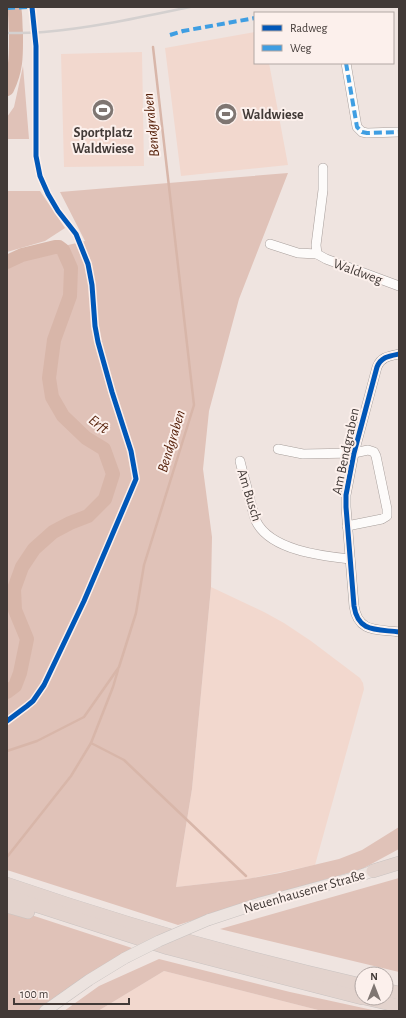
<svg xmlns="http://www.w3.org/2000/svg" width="406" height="1018" viewBox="0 0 406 1018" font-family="'Alegreya Sans',sans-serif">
	<rect width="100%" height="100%" fill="#efe4e0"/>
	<g fill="#f2d8ce">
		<path d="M255,32V63H269L288,165L181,176L165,48Z"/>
		<path d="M142,52L144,166L64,167L61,54Z"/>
		<path d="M211,587L264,612L284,623L311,641L360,678L363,683L364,689L315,865L247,879L176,887L192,789Z"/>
		<path d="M164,971L322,1011H98Z"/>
	</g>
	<g fill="#e0c2b8">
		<path d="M23,66L29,139H7V117L14,107Z"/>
		<path d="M288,173L239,299L209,411L203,469L212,537L211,587L192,789L176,887L247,879L280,873L339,859L362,850L399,827V849L362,869L288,890L178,925L7,870V263L22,256L85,241L60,192Z"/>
		<path d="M7,191H40L65,228L45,241L7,252Z"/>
		<path d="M399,878V972L220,929Z"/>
		<path d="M7,910L19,911L132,948L88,975L37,1011H7Z"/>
		<path d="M159,959L290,992L377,1011H322L164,971L98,1011H64L99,986Z"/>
	</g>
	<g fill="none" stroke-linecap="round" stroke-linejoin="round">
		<g stroke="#d8b6a9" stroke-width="2.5">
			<path d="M91,743L124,760L246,876"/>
			<path d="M7,751L37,741L84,717L119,667L136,613L144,565L194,405L153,47"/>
			<path d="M7,857L71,776L91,743L113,687L118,670"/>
		</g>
		<g stroke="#d8b6a9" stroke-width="14">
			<path d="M7,89C17,69 16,54 16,33C15,24 16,16 14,7"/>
			<path d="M7,262L22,255L55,247H59L63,250L71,268L70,296L54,340L49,378L52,397L63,416L86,438L104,449L113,474L105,499L88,516L70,523L53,532L34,549L22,567L14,589L15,610L27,639L20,673L15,686L7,692"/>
		</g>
		<g stroke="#a89f9c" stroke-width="10">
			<g id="minor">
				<path d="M346,63L357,127L362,132L367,133L399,132"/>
				<path d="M323,168V190L316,245L317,254L326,259L399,286"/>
				<path d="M270,244L298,253L317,254"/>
				<path d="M399,354C389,356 381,357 377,367L354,453L346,495V507L354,606C358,633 377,629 399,632"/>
				<path d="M278,449L303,454L354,453L368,450L374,452L376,456L387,509V516L382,519L347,526"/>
				<path d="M240,461C243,474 247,487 250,500C252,506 253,514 256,521C270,550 321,556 350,559"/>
			</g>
		</g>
		<g stroke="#c9c3c1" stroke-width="12">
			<g id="major">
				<path d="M208,920L260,903L356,877L381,868"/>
				<path d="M45,1011L89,980L125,958"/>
			</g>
		</g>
		<g stroke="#c9c3c1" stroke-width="14">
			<g id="highway">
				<path d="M373,871L399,863"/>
				<path d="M7,884C123,924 242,958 362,985"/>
				<path d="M7,896L168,948L362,998"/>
				<path d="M7,906L28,912"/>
				<path d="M386,990L399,993"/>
				<path d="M364,998L399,1006"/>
			</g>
		</g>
		<use href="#minor" stroke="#fdfbfa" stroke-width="9"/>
		<use href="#major" stroke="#ece3df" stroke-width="11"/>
		<use href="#highway" stroke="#e3d3cd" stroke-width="13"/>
		<path stroke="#d4d0cf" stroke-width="2.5" d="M7,33C19,33 32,33 44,32C93,28 142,17 190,7"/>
		<g stroke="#c9c3c1" stroke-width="12" stroke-linecap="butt">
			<path id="major-bridge" d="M125,958L159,941L208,920"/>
		</g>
		<use href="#major-bridge" stroke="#ece3df" stroke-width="11"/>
		<g stroke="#3f9ee2" stroke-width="4" stroke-dasharray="8 4" stroke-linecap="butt">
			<path d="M7,8L28,7"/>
			<path d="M170,35L183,31L255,18"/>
			<path d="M346,63L357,127L362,132L367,133L399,132"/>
		</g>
		<g stroke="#fcf0ec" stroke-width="8">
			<g id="cycleway">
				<path d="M399,354C389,356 381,357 377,367L354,453L346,495V507L354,606C358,633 377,629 399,632"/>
				<path d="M7,721L27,706L33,701L44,685L84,601L136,479L131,451L112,392L98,342L95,326L92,285L88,264L76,234L58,211L48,194L40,176L36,156V46L32,7"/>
			</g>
		</g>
		<use href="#cycleway" stroke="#0057b8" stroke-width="5"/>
	</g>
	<defs>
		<g id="stadium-disc" transform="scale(1.15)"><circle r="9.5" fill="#7f7672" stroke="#fcf0ec"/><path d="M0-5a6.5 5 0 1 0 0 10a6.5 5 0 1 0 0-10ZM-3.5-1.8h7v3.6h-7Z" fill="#fff"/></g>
	</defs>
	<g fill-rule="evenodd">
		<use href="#stadium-disc" x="103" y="110"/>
		<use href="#stadium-disc" x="226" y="114"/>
	</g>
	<g text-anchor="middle" stroke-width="4" stroke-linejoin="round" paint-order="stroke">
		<g font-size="14" font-weight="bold" fill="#423a37" stroke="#fcf0ec" text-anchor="start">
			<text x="242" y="119">Waldwiese</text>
			<text x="103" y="137" text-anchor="middle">Sportplatz<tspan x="103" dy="16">Waldwiese</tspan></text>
		</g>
		<g font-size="14" fill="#423a37" stroke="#fcf0ec">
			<text transform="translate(358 271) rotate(20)" y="5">Waldweg</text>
			<text transform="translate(345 451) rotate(-78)" y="5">Am Bendgraben</text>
			<text transform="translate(250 495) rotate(73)" y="5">Am Busch</text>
			<text transform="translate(304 891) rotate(-16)" y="5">Neuenhausener Straße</text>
		</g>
		<g font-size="15" font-style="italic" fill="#541e07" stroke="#fcf0ec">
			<text transform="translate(151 125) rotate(-96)" y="5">Bendgraben</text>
			<text transform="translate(99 424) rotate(37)" y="5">Erft</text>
			<text transform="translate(171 441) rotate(-73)" y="5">Bendgraben</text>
		</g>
	</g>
	<rect width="406" height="1018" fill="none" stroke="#423a37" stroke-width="16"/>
	<rect x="254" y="12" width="140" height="52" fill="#fcf0ec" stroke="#b2a7a4"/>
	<rect x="262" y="25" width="20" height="6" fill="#0057b8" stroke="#b2a7a4"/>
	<text x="290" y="32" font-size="12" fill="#423a37">Radweg</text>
	<rect x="262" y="45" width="20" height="6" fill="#3f9ee2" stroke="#b2a7a4"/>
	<text x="290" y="52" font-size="12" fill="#423a37">Weg</text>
	<g transform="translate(374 986)"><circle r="19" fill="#fcf0ec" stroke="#b2a7a4"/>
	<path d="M0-3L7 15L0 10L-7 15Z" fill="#7f7672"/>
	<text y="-6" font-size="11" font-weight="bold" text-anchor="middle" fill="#423a37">N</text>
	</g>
	<path d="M14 998v6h115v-6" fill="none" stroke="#423a37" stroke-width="2"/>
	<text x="20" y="998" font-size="12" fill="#423a37" stroke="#fcf0ec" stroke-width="3" paint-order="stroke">100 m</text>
</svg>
